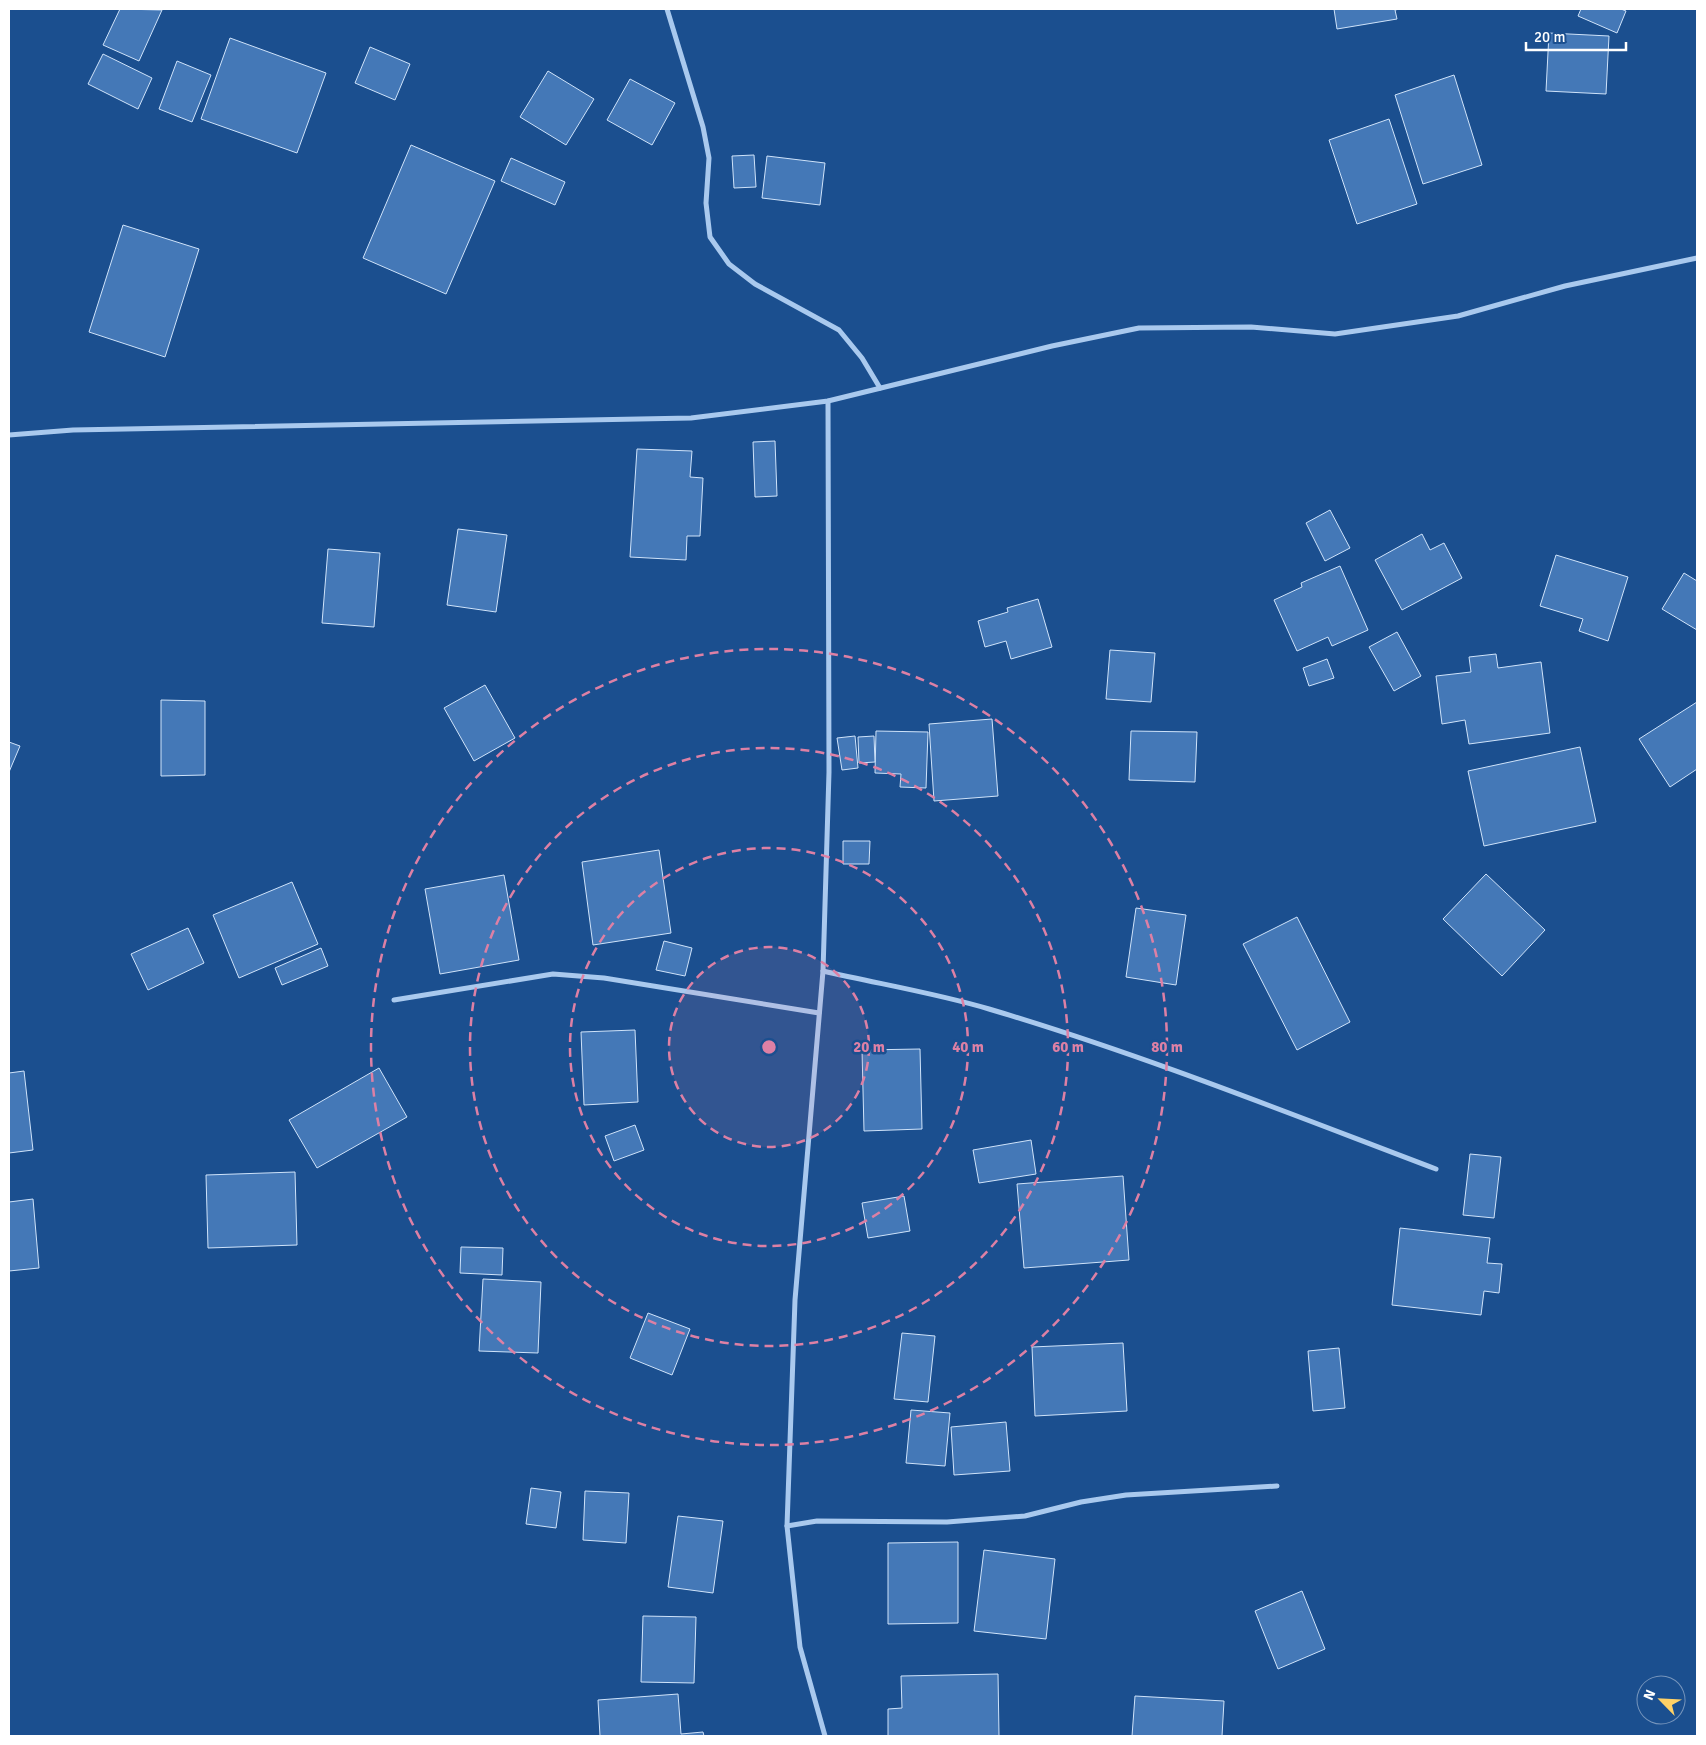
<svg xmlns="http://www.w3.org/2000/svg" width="1706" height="1745" viewBox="0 0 1706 1745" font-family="Signika,sans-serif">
	<rect width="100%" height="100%" fill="#1b4f8f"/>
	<g fill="#4478b7" stroke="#cfe3fa">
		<path d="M120,9L162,10L139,61L103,45Z"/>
		<path d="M1334,9H1400L1395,10L1397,19L1337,29Z"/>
		<path d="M1581,9H1621L1626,11L1617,33L1578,16Z"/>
		<path d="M1549,33L1609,36L1606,94L1546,91Z"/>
		<path d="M230,38L326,73L297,153L201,119Z"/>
		<path d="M370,47L410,64L395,100L355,83Z"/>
		<path d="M103,54L152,78L138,109L88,84Z"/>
		<path d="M177,61L211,75L192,122L159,109Z"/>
		<path d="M548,71L594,99L566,145L520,117Z"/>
		<path d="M1454,75L1482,165L1423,184L1395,95Z"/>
		<path d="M630,79L675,103L652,145L607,120Z"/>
		<path d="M1389,119L1417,204L1357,224L1329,140Z"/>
		<path d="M411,145L495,181L446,294L363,258Z"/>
		<path d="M754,155L756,187L734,188L732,156Z"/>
		<path d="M767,156L825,163L820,205L762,198Z"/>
		<path d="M511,158L565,182L555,205L501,181Z"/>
		<path d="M123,225L199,249L165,357L89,332Z"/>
		<path d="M775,441L777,496L755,497L753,442Z"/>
		<path d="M637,449L692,451L690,477L703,478L700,536H687L686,560L630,557Z"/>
		<path d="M1330,510L1350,548L1325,561L1306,523Z"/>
		<path d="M458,529L507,535L496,612L447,605Z"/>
		<path d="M1422,534L1430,550L1444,543L1462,578L1402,610L1375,560Z"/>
		<path d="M328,549L380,553L374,627L322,623Z"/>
		<path d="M1556,555L1628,577L1608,641L1579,631L1583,619L1540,606Z"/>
		<path d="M1340,566L1368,630L1332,646L1328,637L1297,651L1274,600L1302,587L1301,583Z"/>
		<path d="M1684,573L1697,581V630L1662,609Z"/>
		<path d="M1038,599L1052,647L1011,659L1006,641L985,647L978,621L1008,612L1007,608Z"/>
		<path d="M1397,632L1421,676L1394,691L1369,647Z"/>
		<path d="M1110,650L1155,653L1151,702L1106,699Z"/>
		<path d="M1496,654L1498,668L1541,662L1550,733L1469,744L1465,720L1442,724L1436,676L1471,672L1469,657Z"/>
		<path d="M1327,659L1334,678L1309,686L1303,668Z"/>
		<path d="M485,685L515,738L474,761L444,708Z"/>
		<path d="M161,700L205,701V775L161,776Z"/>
		<path d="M1697,702V769L1670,787L1639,739Z"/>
		<path d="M992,719L998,796L934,801L929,724Z"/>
		<path d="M876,731L928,732L926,788L900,787L901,774L875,773Z"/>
		<path d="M1131,731L1197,732L1195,782L1129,780Z"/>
		<path d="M855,736L858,768L842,770L837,738Z"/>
		<path d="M874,736L875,762L859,763L858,737Z"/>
		<path d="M9,742L20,746L9,772Z"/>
		<path d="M1580,747L1596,822L1484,846L1468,771Z"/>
		<path d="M843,841H870L869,864H843Z"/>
		<path d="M659,850L671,933L593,945L582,862Z"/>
		<path d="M1486,874L1545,930L1502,976L1443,919Z"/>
		<path d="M504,875L519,960L440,974L425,889Z"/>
		<path d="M292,882L318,944L239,978L213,915Z"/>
		<path d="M1136,908L1186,915L1176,985L1126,977Z"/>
		<path d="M1297,917L1350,1022L1297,1050L1243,944Z"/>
		<path d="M188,928L204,963L148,990L131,954Z"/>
		<path d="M664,941L692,948L685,976L656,970Z"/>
		<path d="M321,948L328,966L282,985L275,968Z"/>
		<path d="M635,1030L638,1102L584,1105L581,1032Z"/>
		<path d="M920,1049L922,1129L864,1131L862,1050Z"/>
		<path d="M379,1068L407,1117L317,1168L289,1120Z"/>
		<path d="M24,1071L33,1150L9,1153V1073Z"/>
		<path d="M635,1125L644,1150L614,1161L605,1136Z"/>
		<path d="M1031,1140L1036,1174L979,1183L973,1150Z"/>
		<path d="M1470,1154L1501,1157L1494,1218L1463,1215Z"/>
		<path d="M295,1172L297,1245L208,1248L206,1175Z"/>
		<path d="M1123,1176L1129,1260L1024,1268L1017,1184Z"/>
		<path d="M904,1196L910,1231L868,1238L862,1203Z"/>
		<path d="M33,1199L39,1268L9,1271V1202Z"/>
		<path d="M1400,1228L1490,1238L1487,1263L1502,1264L1499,1293L1484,1291L1481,1315L1392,1305Z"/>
		<path d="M461,1247L503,1248L502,1275L460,1273Z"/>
		<path d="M483,1279L541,1282L538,1353L479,1351Z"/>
		<path d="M648,1313L690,1329L672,1375L630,1358Z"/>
		<path d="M902,1333L935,1336L928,1402L894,1399Z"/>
		<path d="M1123,1343L1127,1411L1035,1416L1032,1347Z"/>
		<path d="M1339,1348L1345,1408L1313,1411L1308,1351Z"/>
		<path d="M911,1410L950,1413L945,1466L906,1463Z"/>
		<path d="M1006,1422L1010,1471L954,1475L951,1427Z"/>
		<path d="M531,1488L561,1492L556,1528L526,1524Z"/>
		<path d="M585,1491L629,1493L626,1543L583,1540Z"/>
		<path d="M678,1516L723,1521L713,1593L668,1587Z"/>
		<path d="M958,1542V1623L888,1624V1543Z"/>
		<path d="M984,1550L1055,1559L1046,1639L974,1631Z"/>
		<path d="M1302,1591L1325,1649L1278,1669L1255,1611Z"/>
		<path d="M643,1616L696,1617L694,1683L641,1682Z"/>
		<path d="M998,1674L999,1736H888V1709L902,1708L901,1676Z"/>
		<path d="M678,1694L681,1734L703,1732L704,1736H600L598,1700Z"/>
		<path d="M1135,1696L1224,1701L1222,1736H1132Z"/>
	</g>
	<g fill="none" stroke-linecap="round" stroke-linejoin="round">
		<g stroke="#a9c9ee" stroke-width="5">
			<path d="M667,9L703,127L709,158L706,203L710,237L729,264L755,284L839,330L862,358L880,388"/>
			<path d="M9,435L73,430L691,418L828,401L1052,346L1139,328L1251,327L1335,334L1458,316L1565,286L1697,258"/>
			<path d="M823,971C879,984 935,993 989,1009C1141,1054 1288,1113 1436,1169"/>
			<path d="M394,1000L553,974L604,978L819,1013"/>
			<path d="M787,1526L817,1521L947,1522L1025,1516L1081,1502L1126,1495L1277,1486"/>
			<path d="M825,1736L800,1647L787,1526L795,1300L823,971L829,772L828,401"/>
		</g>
	</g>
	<circle cx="769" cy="1047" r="100" fill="#dd80a5" fill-opacity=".12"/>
	<g fill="none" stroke="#dd80a5" stroke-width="2.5" stroke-dasharray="9 6">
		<circle cx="769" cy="1047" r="100"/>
		<circle cx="769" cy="1047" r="199"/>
		<circle cx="769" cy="1047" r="299"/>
		<circle cx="769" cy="1047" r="398"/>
	</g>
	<circle cx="769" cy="1047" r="8" fill="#dd80a5" stroke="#1b4f8f" stroke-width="2.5"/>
	<g font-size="15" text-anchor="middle" font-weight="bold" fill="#dd80a5" stroke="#1b4f8f" stroke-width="5" stroke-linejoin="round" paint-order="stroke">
		<text x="869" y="1052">20 m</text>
		<text x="968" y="1052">40 m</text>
		<text x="1068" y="1052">60 m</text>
		<text x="1167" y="1052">80 m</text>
	</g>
	<rect width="1706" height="1745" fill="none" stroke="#ffffff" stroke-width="20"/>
	<g transform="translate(1661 1700) rotate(294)"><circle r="24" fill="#1b4f8f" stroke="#7695bc"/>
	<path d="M0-4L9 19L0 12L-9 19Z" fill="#ffd166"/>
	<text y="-8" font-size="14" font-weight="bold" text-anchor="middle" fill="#ffffff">N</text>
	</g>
	<path d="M1526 42v8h100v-8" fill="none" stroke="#ffffff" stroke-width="2.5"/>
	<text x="1534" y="42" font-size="15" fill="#ffffff" stroke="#1b4f8f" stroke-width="4" paint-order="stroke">20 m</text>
</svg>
